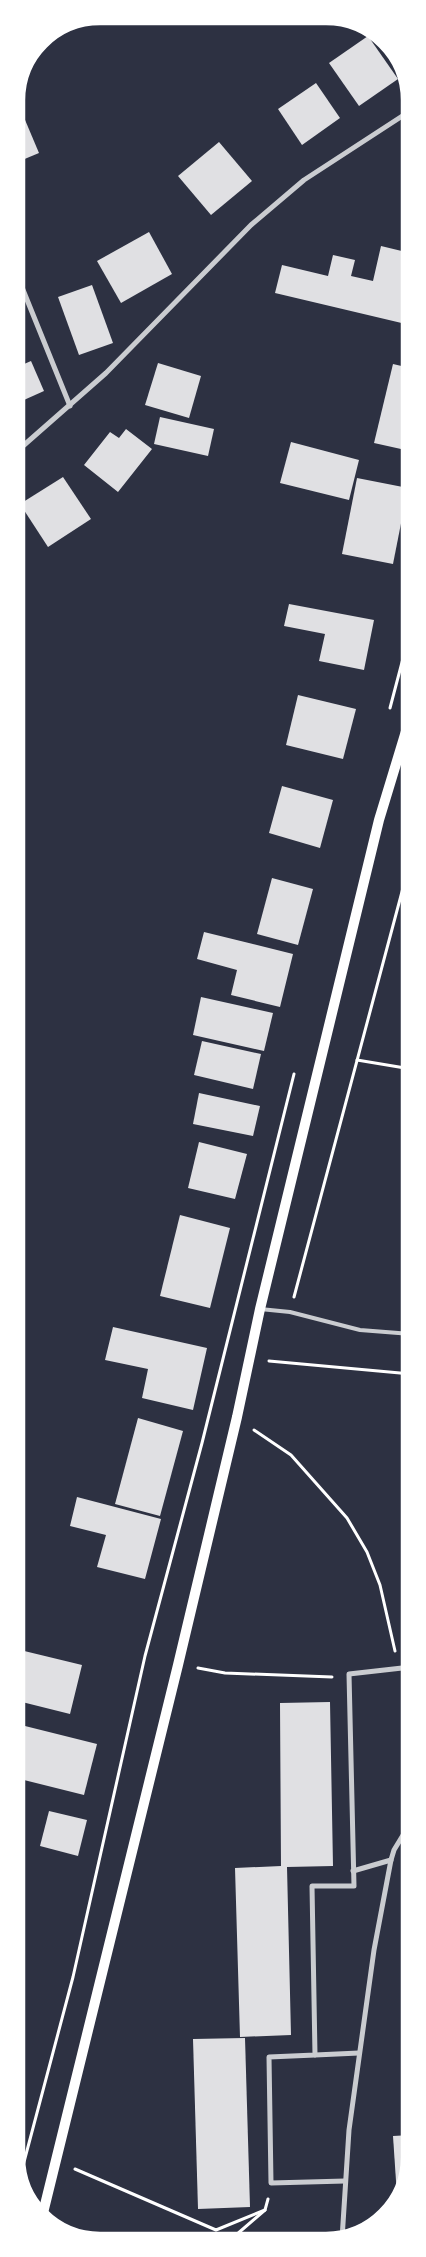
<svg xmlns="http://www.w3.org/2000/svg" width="426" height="2257" viewBox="0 0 426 2257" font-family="Cabin,sans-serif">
	<rect width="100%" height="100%" fill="#2d3142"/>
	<g fill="#e0e0e3">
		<path d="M368,36L398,79L359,106L329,63Z"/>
		<path d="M316,83L340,118L302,145L278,109Z"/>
		<path d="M20,108L39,153L15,163V110Z"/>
		<path d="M219,142L252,181L211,215L178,176Z"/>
		<path d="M149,232L172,274L121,303L97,261Z"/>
		<path d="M381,246L410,253V325L275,293L282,265L328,276L333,255L355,260L351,276L373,281Z"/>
		<path d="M92,285L113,343L79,355L58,297Z"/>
		<path d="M31,361L44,391L15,404V368Z"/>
		<path d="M158,363L201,376L189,418L145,405Z"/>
		<path d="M393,364L410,368V451L374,443Z"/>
		<path d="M160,417L214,429L208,456L154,444Z"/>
		<path d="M126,429L152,449L118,492L84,465L110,432L119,438Z"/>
		<path d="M291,442L359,460L349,500L280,483Z"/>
		<path d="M63,477L91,519L48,547L20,504Z"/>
		<path d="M357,478L408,488L393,564L342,554Z"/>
		<path d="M289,604L374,620L364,670L319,661L325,634L284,626Z"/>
		<path d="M298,695L356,709L343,759L286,745Z"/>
		<path d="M282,786L333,800L320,848L269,833Z"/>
		<path d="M272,878L313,889L298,945L257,934Z"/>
		<path d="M204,932L293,954L280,1007L231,995L237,970L197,959Z"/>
		<path d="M201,997L273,1013L264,1051L193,1035Z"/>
		<path d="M202,1041L261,1054L253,1089L194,1075Z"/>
		<path d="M199,1093L260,1106L253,1136L193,1124Z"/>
		<path d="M199,1142L247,1154L235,1199L188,1188Z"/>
		<path d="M180,1215L230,1228L210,1308L160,1296Z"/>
		<path d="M113,1327L207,1348L193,1410L142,1398L148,1369L105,1360Z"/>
		<path d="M138,1418L183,1431L160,1516L115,1504Z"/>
		<path d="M77,1497L161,1519L145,1579L97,1567L106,1535L70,1526Z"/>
		<path d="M16,1649L82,1665L70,1714L18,1701L22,1683L16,1682Z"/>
		<path d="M330,1702L333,1866L287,1867L291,2035L240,2037L235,1868L281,1866L280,1703Z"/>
		<path d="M21,1725L97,1744L84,1795L16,1778V1746Z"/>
		<path d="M49,1811L87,1820L78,1856L40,1846Z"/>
		<path d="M245,2038L250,2207L198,2209L193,2039Z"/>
		<path d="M411,2135V2163L397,2196L393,2136Z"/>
	</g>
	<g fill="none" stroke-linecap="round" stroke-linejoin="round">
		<g stroke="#fff" stroke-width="3">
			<path d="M390,708L410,632"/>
			<path d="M357,1060L411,1069"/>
			<path d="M294,1297L411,858"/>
			<path d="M269,1361L411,1374"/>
			<path d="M254,1430L291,1455L347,1518L367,1552L380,1585L395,1651"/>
			<path d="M198,1668L225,1673L332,1677"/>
			<path d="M75,2169L216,2230L265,2210"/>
			<path d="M20,2177L73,1977L145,1656L202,1443L294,1074"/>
			<path d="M229,2241L265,2210L268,2199"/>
		</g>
		<path stroke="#caccd0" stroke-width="4" d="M260,1309L290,1312L360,1330L411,1334"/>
		<g stroke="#caccd0" stroke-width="5">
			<path d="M15,270L70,406"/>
			<path d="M15,453L106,373L251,225L304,180L410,111"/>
			<path d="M353,1871L391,1860"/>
			<path d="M315,2055L359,2053"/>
			<path d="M345,2181L271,2183L269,2057L315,2055L312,1886H354L349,1674L411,1667"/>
			<path d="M342,2239L349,2130L374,1950L391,1860L394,1850L411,1822"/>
		</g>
		<path stroke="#fff" stroke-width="10" d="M42,2217L178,1665L237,1417L260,1309L379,820L410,718"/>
	</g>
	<path d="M0 0H426V2257H0ZM100 24H326A76 76 0 0 1 402 100V2157A76 76 0 0 1 326 2233H100A76 76 0 0 1 24 2157V100A76 76 0 0 1 100 24Z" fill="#fff" fill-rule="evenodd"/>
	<path fill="none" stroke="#fff" stroke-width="2.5" d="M100 24H326A76 76 0 0 1 402 100V2157A76 76 0 0 1 326 2233H100A76 76 0 0 1 24 2157V100A76 76 0 0 1 100 24Z"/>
</svg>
